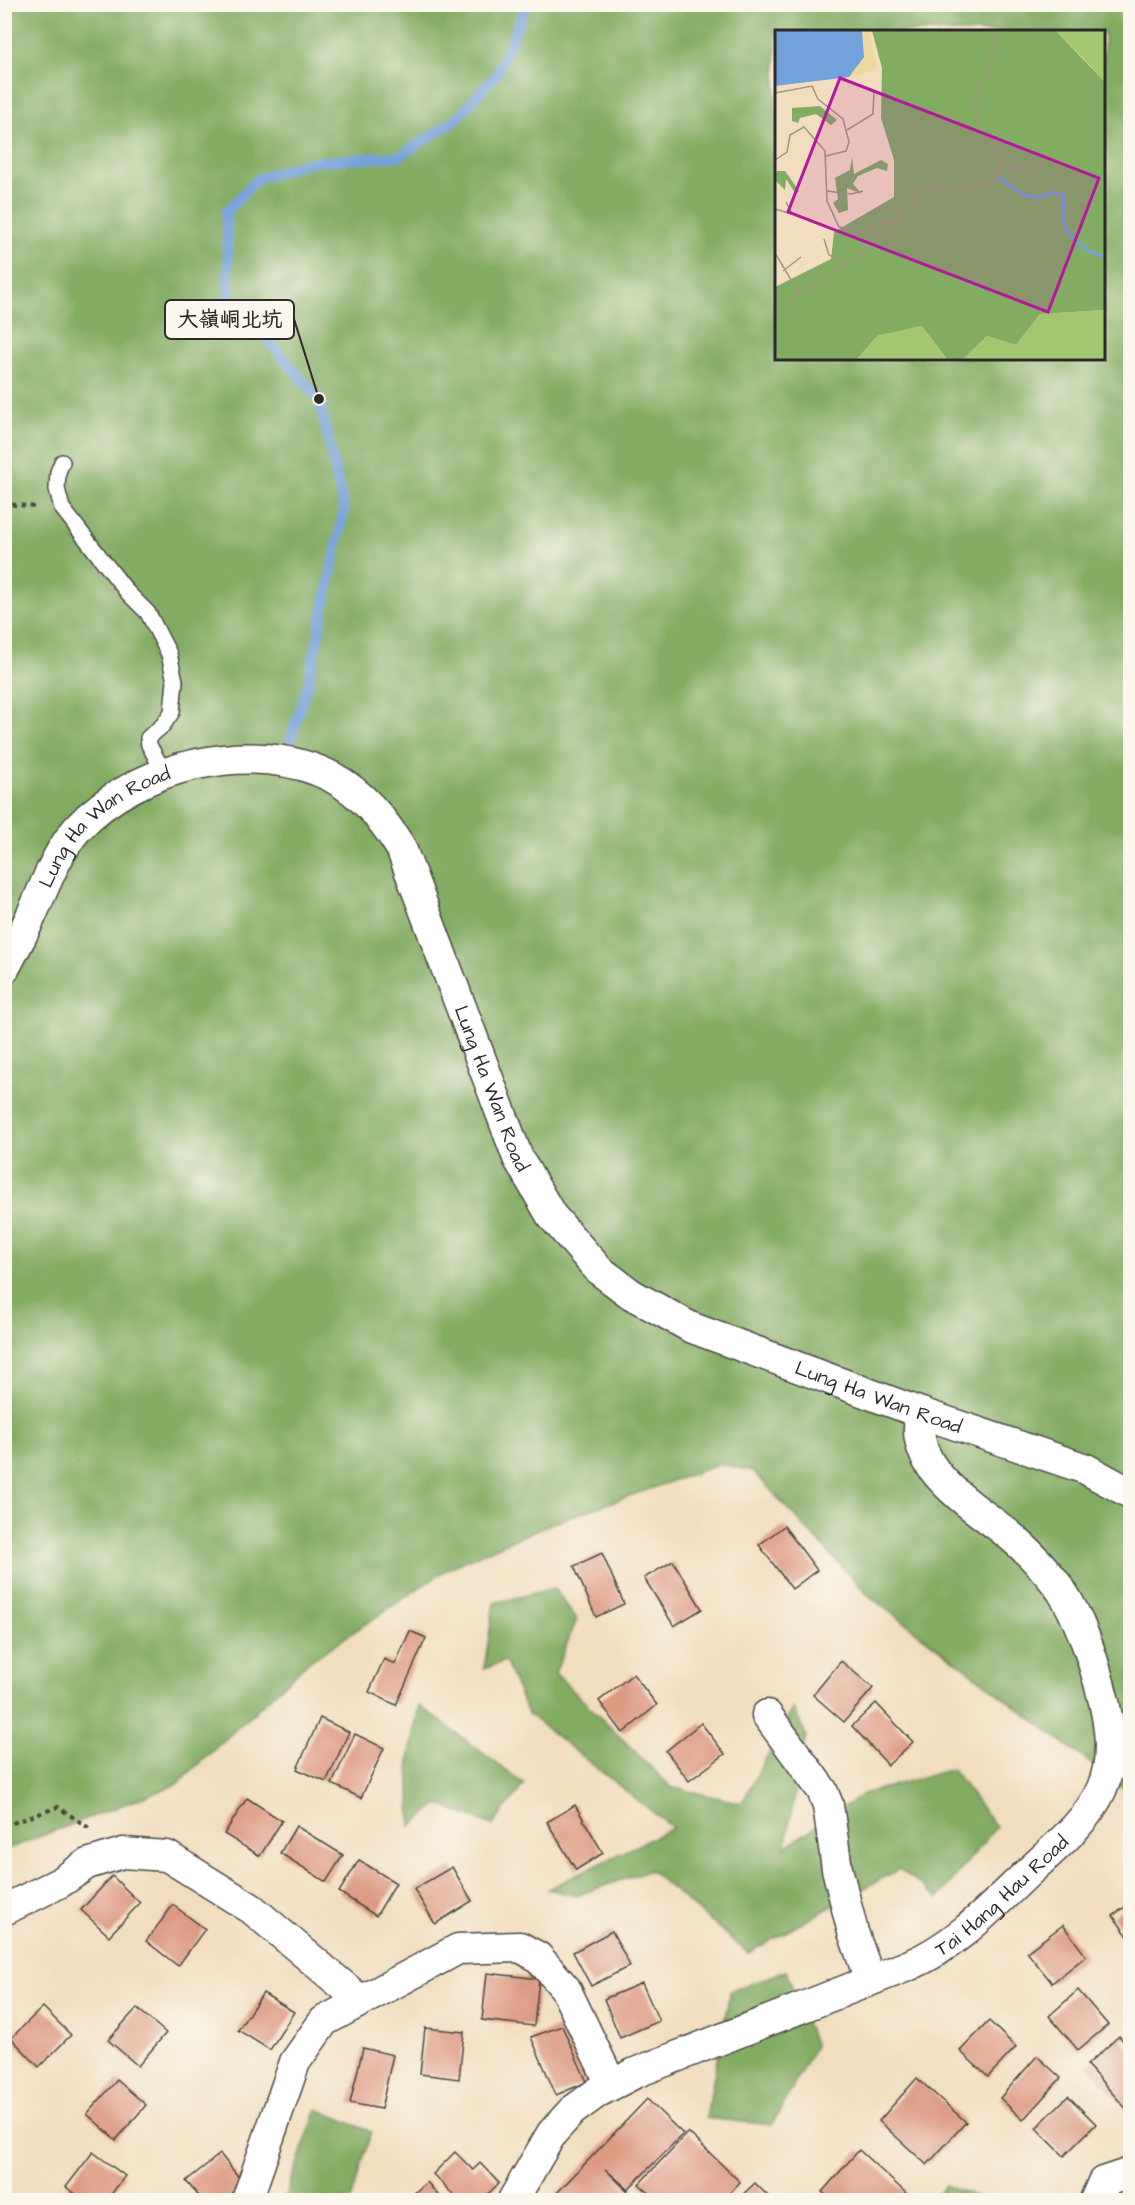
<svg xmlns="http://www.w3.org/2000/svg" width="1135" height="2205" viewBox="0 0 1135 2205" font-family="'Architects Daughter','LXGW WenKai TC',sans-serif">
	<rect width="100%" height="100%" fill="#fbf7ec"/>
	<filter id="ink" filterUnits="userSpaceOnUse"><feTurbulence type="fractalNoise" baseFrequency=".0167" numOctaves="2"/><feDisplacementMap in="SourceGraphic" scale="12" xChannelSelector="R" yChannelSelector="G"/><feConvolveMatrix kernelMatrix="1 2 1 2 8 2 1 2 1" color-interpolation-filters="sRGB"/></filter>
	<filter id="wash" filterUnits="userSpaceOnUse"><feTurbulence type="fractalNoise" baseFrequency=".008" numOctaves="4" result="noise"/><feDisplacementMap in="SourceGraphic" scale="24" xChannelSelector="R" yChannelSelector="G"/><feGaussianBlur stdDeviation="1.35" result="paint"/><feColorMatrix in="noise" values="0 0 0 0 0 0 0 0 0 0 0 0 0 0 0 0 0 1.4 0 .05"/><feComposite in="paint" operator="in"/></filter>
	<g filter="url(#wash)">
		<rect width="100%" height="100%" fill="#f2debf"/>
		<g fill="#82ac62" stroke="#566c46" stroke-width="1.5" fill-rule="evenodd">
			<path d="M4,5H1130V1793L868,1595L753,1471L721,1464L552,1523L449,1568L306,1664L177,1784L5,1850ZM776,32H1104V358H776Z"/>
			<path d="M554,1588L577,1619L555,1673L671,1787L742,1803L793,1708L806,1735L785,1847L863,1794L952,1769L996,1827L938,1898L899,1869L748,1953L650,1870L576,1896L548,1889L673,1828L528,1714L505,1661L484,1669L494,1603Z"/>
			<path d="M419,1705L524,1784L493,1825L438,1804L411,1826L409,1760Z"/>
			<path d="M786,1971L815,2046L772,2125L706,2118L730,1991Z"/>
			<path d="M317,2109L371,2132L351,2200H284Z"/>
			<path d="M945,2185L983,2200H935Z"/>
		</g>
		<g fill="none" stroke-linecap="round" stroke-linejoin="round">
			<path stroke="#73a1db" stroke-width="10" d="M284,761L310,676L344,510L319,399L229,295L226,212L257,179L309,162L400,156L455,120L496,75L527,4"/>
		</g>
		<g id="blocks">
			<g fill="#dc9a81">
				<path d="M784,1526L817,1570L792,1589L759,1545Z"/>
				<path d="M602,1553L624,1604L596,1617L574,1566Z"/>
				<path d="M673,1561L702,1609L674,1626L644,1578Z"/>
				<path d="M410,1631L426,1638L396,1705L369,1692L384,1659L395,1664Z"/>
				<path d="M841,1661L873,1688L844,1722L813,1695Z"/>
				<path d="M633,1674L657,1705L623,1733L599,1701Z"/>
				<path d="M876,1703L913,1742L888,1765L852,1726Z"/>
				<path d="M320,1718L349,1732L326,1782L297,1769Z"/>
				<path d="M701,1723L725,1754L689,1781L666,1751Z"/>
				<path d="M355,1734L384,1748L361,1798L332,1784Z"/>
				<path d="M247,1798L282,1821L260,1856L224,1834Z"/>
				<path d="M575,1805L603,1853L576,1870L547,1822Z"/>
				<path d="M296,1826L343,1855L326,1882L280,1853Z"/>
				<path d="M359,1860L396,1883L376,1916L339,1892Z"/>
				<path d="M452,1867L472,1901L435,1924L414,1889Z"/>
				<path d="M112,1876L140,1903L109,1936L81,1910Z"/>
				<path d="M1130,1903V1939L1113,1916Z"/>
				<path d="M173,1905L205,1929L178,1966L146,1941Z"/>
				<path d="M1063,1925L1086,1956L1052,1983L1027,1952Z"/>
				<path d="M612,1931L630,1966L591,1986L573,1952Z"/>
				<path d="M487,1973L539,1979L534,2026L482,2020Z"/>
				<path d="M642,1983L659,2021L620,2038L604,1999Z"/>
				<path d="M1078,1990L1108,2025L1078,2050L1049,2016Z"/>
				<path d="M263,1993L294,2012L270,2050L238,2030Z"/>
				<path d="M43,2007L71,2035L39,2067L11,2038Z"/>
				<path d="M137,2008L166,2033L138,2066L108,2040Z"/>
				<path d="M989,2021L1016,2047L988,2077L960,2051Z"/>
				<path d="M562,2026L587,2082L556,2095L531,2037Z"/>
				<path d="M425,2028L464,2032L459,2079L420,2074Z"/>
				<path d="M1119,2036L1130,2049V2113L1087,2065Z"/>
				<path d="M363,2048L393,2055L381,2109L350,2103Z"/>
				<path d="M1037,2056L1061,2078L1023,2120L1000,2098Z"/>
				<path d="M917,2078L966,2122L927,2165L879,2121Z"/>
				<path d="M117,2080L146,2105L116,2140L87,2114Z"/>
				<path d="M1068,2096L1096,2124L1064,2156L1036,2128Z"/>
				<path d="M647,2099L683,2134L628,2189L605,2169L632,2195L627,2200H561L555,2195Z"/>
				<path d="M688,2132L740,2182L723,2200H657L639,2184Z"/>
				<path d="M859,2150L906,2193L900,2200H832L822,2192Z"/>
				<path d="M93,2152L125,2176L107,2200H84L66,2187Z"/>
				<path d="M455,2152L473,2170L480,2163L499,2183L482,2200H458L433,2174Z"/>
				<path d="M220,2154L245,2185L226,2200H202L186,2181Z"/>
				<path d="M427,2182L442,2200H406Z"/>
				<path d="M755,2183L772,2200H737Z"/>
			</g>
		</g>
	</g>
	<g filter="url(#ink)">
		<use href="#blocks" fill-opacity="0" stroke="#494641" stroke-width="1.5"/>
		<g fill="none" stroke-linecap="round" stroke-linejoin="round">
			<g stroke="#494641" stroke-width="18">
				<path id="service" d="M62,462L58,472L57,489L62,508L128,593L148,613L169,654L175,681L172,712L163,725L148,738L149,745L165,774"/>
			</g>
			<g stroke="#494641" stroke-width="33">
				<g id="minor">
					<path id="s1" d="M4,969C13,952 23,934 31,916C45,886 56,853 78,828C136,765 255,737 332,777C363,794 383,819 401,848L518,1158L551,1215L599,1270L631,1294L690,1327L921,1413L1086,1469L1130,1493"/>
					<path d="M767,1715L822,1790L828,1805L837,1869L853,1932L870,1980"/>
					<path d="M4,1910L61,1882L87,1864L123,1853L167,1856L252,1909L360,2000"/>
					<path d="M247,2200L295,2062L324,2021L458,1949L520,1947L538,1957L565,1988L611,2084"/>
					<path id="s2" d="M513,2200L552,2133L572,2111L598,2092L635,2073L910,1965C959,1944 995,1903 1034,1867C1100,1808 1126,1779 1100,1686C1091,1653 1080,1619 1061,1590C1048,1572 1031,1554 1015,1540C978,1507 906,1472 921,1413"/>
					<path d="M1095,2200L1103,2182L1130,2173"/>
				</g>
			</g>
			<g stroke="#494641" stroke-width="4" stroke-dasharray="4.5 4.5" stroke-linecap="butt">
				<path d="M4,501L7,504L37,507"/>
				<path d="M4,1826L58,1807L89,1828"/>
			</g>
			<use href="#service" stroke="#fff" stroke-width="15"/>
			<use href="#minor" stroke="#fff" stroke-width="30"/>
		</g>
	</g>
	<g text-anchor="middle" stroke-width="4.5" stroke-linejoin="round" paint-order="stroke">
		<g font-size="20" fill="#2b2b2b" stroke="#fbf7ec">
			<text dy="7" stroke="none"><textPath href="#s1" startOffset="180">Lung Ha Wan Road</textPath></text>
			<text dy="7" stroke="none"><textPath href="#s1" startOffset="792">Lung Ha Wan Road</textPath></text>
			<text dy="7" stroke="none"><textPath href="#s1" startOffset="1314">Lung Ha Wan Road</textPath></text>
			<text dy="7" stroke="none"><textPath href="#s2" startOffset="592">Tai Hang Hau Road</textPath></text>
		</g>
	</g>
	<g transform="translate(775 30)">
		<rect width="330" height="330" fill="#f2debf"/>
		<path d="M281,1H330V52L308,28ZM330,280V329H188L212,306L241,315L265,284ZM147,296L172,329H82L102,306Z" fill="#a3c770"/>
		<path d="M97,1H281L330,52V280L265,284L241,315L212,306L188,329H172L147,296L102,306L82,329H0V257L56,229L59,202L119,167V130L106,88L107,38ZM45,76L62,90L56,95L41,84L25,88L23,93L17,91V78ZM77,127L79,144L106,130L113,134L112,141L102,138L83,146L78,154L87,164L72,158L73,180L64,183L58,173L63,169L60,148L75,140ZM2,141H10L24,161L21,164L11,149L10,160L0,150Z" fill="#82ac62"/>
		<path d="M85,1H94L102,39L77,48L58,41Z" fill="#eeda9e"/>
		<path d="M0,1H87L89,27L74,47L0,56Z" fill="#73a1db"/>
		<path fill="none" stroke="#73a1db" stroke-width="3" d="M223,147L249,165L263,168L279,162L289,165L288,188L293,203L313,221L330,227"/>
		<path fill="none" stroke="#a29684" stroke-width="1.5" d="M0,63L37,56L43,69L68,89L74,112L71,121L51,126M72,100L98,84L99,62M0,130L12,122L15,105L29,97L50,121L52,171L64,197L87,201L109,191L116,193M226,132L240,138L267,134M52,161L76,164L88,161M0,179L17,184L11,172M49,209L54,225L71,233M0,223L25,265M8,241L26,227M0,282L98,213L145,162L165,157H206L220,149L225,138V123L204,97L199,77L225,1"/>
		<path fill="#b5179e" fill-opacity="0.15" stroke="#b5179e" stroke-width="3" d="M65,48L324,148L273,282L13,182Z"/>
		<rect width="330" height="330" fill="none" stroke="#2b2b2b" stroke-width="3"/>
	</g>
	<path fill="none" stroke="#2b2b2b" stroke-width="2" d="M319 399L294 319"/>
	<circle fill="#2b2b2b" stroke="#fbf7ec" stroke-width="2" cx="319" cy="399" r="6"/>
	<rect fill="#fbf7ec" stroke="#2b2b2b" stroke-width="2" x="165" y="300" width="129" height="39" rx="6"/>
	<g font-size="21" text-anchor="middle" font-weight="bold" fill="#2b2b2b">
		<text x="230" y="326">大嶺峒北坑</text>
	</g>
	<rect width="1135" height="2205" fill="none" stroke="#fbf7ec" stroke-width="24"/>
</svg>
